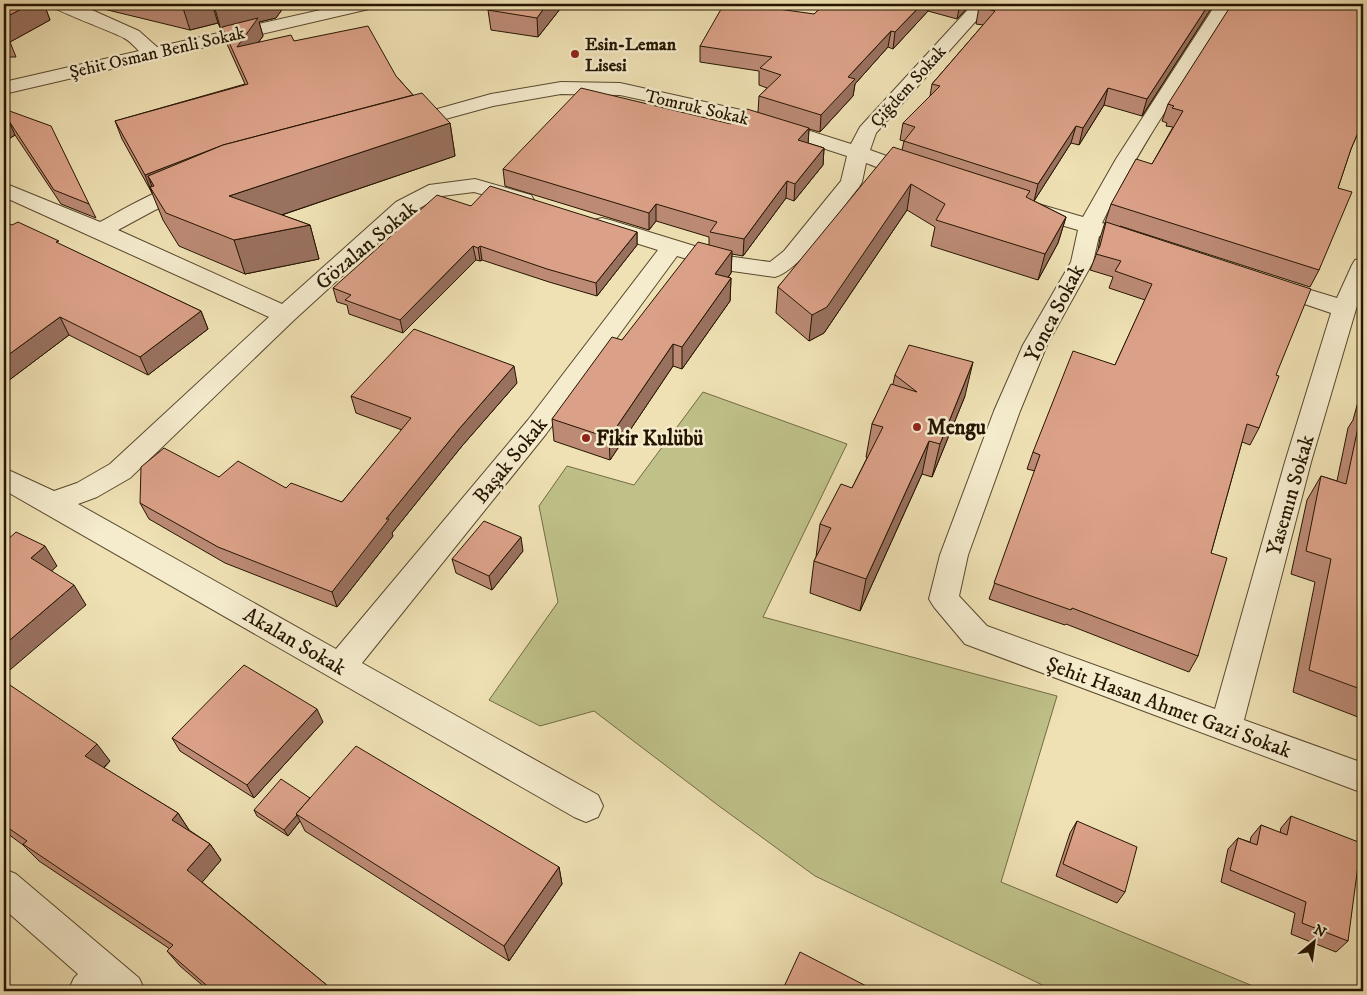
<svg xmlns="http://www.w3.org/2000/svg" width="1367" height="995" viewBox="0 0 1367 995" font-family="'IM FELL DW Pica',serif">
	<rect width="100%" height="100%" fill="#efe1b4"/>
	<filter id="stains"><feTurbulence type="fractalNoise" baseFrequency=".004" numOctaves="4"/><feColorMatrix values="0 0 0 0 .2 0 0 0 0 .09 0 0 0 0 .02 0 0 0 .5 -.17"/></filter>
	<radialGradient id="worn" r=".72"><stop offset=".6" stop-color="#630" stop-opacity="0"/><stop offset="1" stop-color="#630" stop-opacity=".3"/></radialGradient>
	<path fill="#bfc189" stroke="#726b44" d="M703,392L847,444L763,617L1057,696L1001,882L1265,991H1055L815,876L719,806L594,711L540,726L489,700L558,602L539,506L567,466L634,485Z"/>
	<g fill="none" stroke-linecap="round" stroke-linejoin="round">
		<g stroke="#58482d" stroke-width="2">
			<g id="street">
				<path d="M48,4H75L83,6L139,31L157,47L347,4H378L375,8L369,9L4,94V82L139,51C135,47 130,41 124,38C113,32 51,9 48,4Z"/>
				<path d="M973,4H991L876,133L870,150L923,169L927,173L923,177C906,182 883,169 866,163L862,182L859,187C841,209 801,270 775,277L725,270L677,256L546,434L362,663L598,795L603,806L598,817L586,822L574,817L4,490V468L54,491L77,483L110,464L269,317L4,197V183L100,222C121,211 174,178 197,183L200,188L197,193L155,210L118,230L282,304L396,202L429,185L475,179L531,195L534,200L531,205L523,206L474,192L442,196L412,212L293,321L130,478L97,497L78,504L336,649L528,420L658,250L594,230L591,225L594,220L602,218L610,220L727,256L770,262L784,251L841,181L847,156L739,121L620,95L561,94L493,106L405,130L398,128L395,124L398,120L491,94L561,82L620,83L750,112L851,144L860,127Z"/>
				<path d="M1216,4H1234C1189,76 1139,146 1102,223L1146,236L1149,241L1146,246L1138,248L1099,236L1093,262L1047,345L1020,411L968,555L959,596L987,626L1215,709L1285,462L1331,313L1263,290L1259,285L1263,280L1271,278L1337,298L1352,265L1355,260L1363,258V292L1356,309L1311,462L1244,720L1363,763V793L965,644L934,607L929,599L940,555L994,411L1023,345L1071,262L1078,230L1020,213L1017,208L1020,203L1028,201L1083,217L1116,159Z"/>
				<path d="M4,869L16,874L139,978L145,991H68L74,978L78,974L4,909Z"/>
			</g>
		</g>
		<use href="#street" fill="#f5ecce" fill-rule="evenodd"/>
	</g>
	<g fill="#bc8a75" stroke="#251500">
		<path d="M4,4H44L50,20L10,42L16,57H4Z"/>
		<path d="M83,4H286L276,18L259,22L263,36L258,43L294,41L396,76L413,95L450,123L455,156L282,215L310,225L319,259L245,274L179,246L163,220L152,193L122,139L115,121L245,84L227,44L223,30H221L218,23L190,30Z"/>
		<path d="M494,4H564L538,37L491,30L488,10Z"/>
		<path d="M825,4H971L957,19L928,11L893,49L888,47L855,84L853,96L820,132L809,129L808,143L824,148L823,165L794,201L786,198L743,256L732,254L731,273L728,278H731L730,301L682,369L673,366L610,460L554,441L552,419L622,340L709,245V237L656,221L649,230L505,186L503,169L731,124L758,112L759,96L767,88L759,85V71L700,62V46L814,14Z"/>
		<path d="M982,4H1214L1142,116L1104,105L1079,145L1071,143L1034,201L1066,217L1058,243L1038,280L931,246L935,227L907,210L824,333L809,341L776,313L778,287L902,150L904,141L900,140L903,123L930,96L932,84L983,25L976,24L979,7Z"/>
		<path d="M1363,4V136L1357,135L1351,149L1338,188L1319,270L1310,287L1120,226L1276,375L1259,428L1250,445L1242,442L1211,553L1198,656L1189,672L1066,624L1065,625L989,599L1035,471L1027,469L1033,452L1115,365L1145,300L1109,288L1113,277L1090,270L1098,250L1100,238L1111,204L1152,164L1173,127L1166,126L1167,123L1162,121L1168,104Z"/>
		<path d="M4,109L89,204L96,218L61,204L15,135L4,142Z"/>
		<path d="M471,206L637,232V245L597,296L549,282L482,260L480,261L476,260L403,333L349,314L347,305L337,302L333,288Z"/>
		<path d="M61,245L201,311L208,329L148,375L69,335L4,384Z"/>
		<path d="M895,375L965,396L932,477L922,474L860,611L810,593L814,561L816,557L820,524L852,488L867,458L866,457L872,424L893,384Z"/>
		<path d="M517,383L462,446L392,533L393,536L337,607L225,563L149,519L140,503L219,477L286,488L342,502L402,430L356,413L351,396Z"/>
		<path d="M1363,384V710L1358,717L1293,692L1315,582L1291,574L1307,500L1321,476L1337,481L1348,428L1353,420Z"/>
		<path d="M523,551L492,590L456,573L452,559Z"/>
		<path d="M4,681L110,761L104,768L178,813L189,830L210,844L221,860L202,882L334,991H209L180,966L167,951L170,949L39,861L23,845L4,831Z"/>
		<path d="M323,722L254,798L180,751L172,738Z"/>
		<path d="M310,798L559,867L562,884L509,961L305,831L300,821L288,836L257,816L254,810Z"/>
		<path d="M1291,816L1348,941L1336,952L1291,934L1295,913L1221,882L1228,849L1238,838L1250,842L1251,837L1261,825L1280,833L1281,828Z"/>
		<path d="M1077,821L1125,892L1117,903L1056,876L1070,833Z"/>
	</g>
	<g fill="#99715f" stroke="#251500">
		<path d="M31,4H44L50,20L10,42L4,30V18Z"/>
		<path d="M201,4H212L218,23L190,30L183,8Z"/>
		<path d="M237,4H286L276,18L259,22L263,36L242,65L222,27L223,30H221L215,9Z"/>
		<path d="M547,4H564L538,37L537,18Z"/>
		<path d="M922,4H929L928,11L893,49L895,32Z"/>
		<path d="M960,4H971L957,19Z"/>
		<path d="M1209,4H1214L1142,116L1147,99Z"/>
		<path d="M891,31L888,47L855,84L853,96L820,132L821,115L848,77Z"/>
		<path d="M1108,88L1104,105L1079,145L1083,128Z"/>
		<path d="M413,95L154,186L148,176L154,192L150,187L152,193L145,175L212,148Z"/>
		<path d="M9,121L15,135L4,142V124Z"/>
		<path d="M450,123L455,156L240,229L229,196Z"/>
		<path d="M1076,126L1071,143L1034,201L1038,184Z"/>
		<path d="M809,128L808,145L798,140Z"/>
		<path d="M824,148L823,165L794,201L795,184Z"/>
		<path d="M787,181L786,198L743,256L744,239Z"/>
		<path d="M911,184L907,210L824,333L809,341L812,315Z"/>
		<path d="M656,204V221L649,230V213Z"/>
		<path d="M1066,217L1058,243L1038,280L1045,254Z"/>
		<path d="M310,225L319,259L245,274L234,240Z"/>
		<path d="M637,232V245L597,296L596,283Z"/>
		<path d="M473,246L476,260L403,333L400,320Z"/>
		<path d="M480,246L482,260L480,261L478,248Z"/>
		<path d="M732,251L731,273L714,296L715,274Z"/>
		<path d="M731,278L730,301L682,369V347Z"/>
		<path d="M201,311L208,329L148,375L140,357Z"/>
		<path d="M60,317L69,335L4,384V358Z"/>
		<path d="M673,344V366L610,460L609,438Z"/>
		<path d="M973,362L965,396L932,477L940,444Z"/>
		<path d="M514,366L517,383L462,446L392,533L393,536L337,607L332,592L386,519L459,429Z"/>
		<path d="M929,441L922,474L860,611L866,579Z"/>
		<path d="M521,537L523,551L492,590L489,576Z"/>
		<path d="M45,546L57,566L44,578L31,558Z"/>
		<path d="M74,585L86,605L4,675V645Z"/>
		<path d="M317,709L323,722L254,798L247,785Z"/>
		<path d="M97,744L110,761L98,773L85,756Z"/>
		<path d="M178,813L189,830L184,836L172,820Z"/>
		<path d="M297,815L300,821L288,836L284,830Z"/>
		<path d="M210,844L221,860L199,886L187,870Z"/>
		<path d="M559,867L562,884L509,961L504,946Z"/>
	</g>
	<g fill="#dba188" stroke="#251500">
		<path d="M4,4H31L4,18Z"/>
		<path d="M165,4H201L183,8Z"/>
		<path d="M213,4H237L215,9Z"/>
		<path d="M494,4H547L537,18L488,10Z"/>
		<path d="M724,4H743L814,14L825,4H922L895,32L891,31L848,77L855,79L821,115L759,96L781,75L760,68L772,57L700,46Z"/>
		<path d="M982,4H1209L1147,99L1108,88L1083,128L1076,126L1038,184L904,141L915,127L903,123L940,86L932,84L995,11L979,7Z"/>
		<path d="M1232,4H1363V121L1351,149L1338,188L1352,192L1319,270L1111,204L1136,159L1152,164L1183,111L1172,108L1174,106L1168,104Z"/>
		<path d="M258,18L237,47L291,35L294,41L368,26L396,76L413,95L223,145L145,175L115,121L248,84L222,27Z"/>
		<path d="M4,29L7,35H4Z"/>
		<path d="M581,88L731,124L747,109L809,128L798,140L824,148L795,184L787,181L744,239L710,232L717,222L656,204L649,213L503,169Z"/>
		<path d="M422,93L450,123L229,196L310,225L234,240L166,213L150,187L154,186L148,176L223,145Z"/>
		<path d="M4,109L51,126L89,204L54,190L9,121L4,124Z"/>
		<path d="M893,147L1030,191L1026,197L1066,217L1045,254L936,220L945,204L911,184L827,307L812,315L778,287Z"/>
		<path d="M490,186L637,232L596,283L547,269L480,246L478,248L473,246L400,320L345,300L351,295L333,288L437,195L471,206Z"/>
		<path d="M4,222L12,225L18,222L59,241L56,242L201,311L140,357L60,317L4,358Z"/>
		<path d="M1106,222L1311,289L1276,375L1279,376L1259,428L1247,424L1211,553L1227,558L1198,656L1072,608L1071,610L994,583L1040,455L1033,452L1073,351L1115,365L1152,284L1115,271L1121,261L1096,254L1100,246Z"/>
		<path d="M698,242L732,251L715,274L731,278L682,347L673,344L609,438L552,419L612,337L622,340Z"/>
		<path d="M414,329L514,366L459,429L386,519H389L332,592L218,547L140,503L141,467L164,448L219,477L238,461L286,488L291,483L342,502L411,418L351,396Z"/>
		<path d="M909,345L973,362L940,444L929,441L866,579L814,561L831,528L820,524L841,484L852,488L883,427L872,424L891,384L917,392L895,375Z"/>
		<path d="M1363,404V690L1309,670L1331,559L1306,551L1321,476L1346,484Z"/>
		<path d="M484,521L521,537L489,576L452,559Z"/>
		<path d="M16,532L45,546L31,558L74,585L4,645V543Z"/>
		<path d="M244,665L317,709L247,785L172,738Z"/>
		<path d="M4,681L97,744L85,756L178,813L172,820L210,844L187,870L334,991H213L167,951L173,945L23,844L27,841L4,825Z"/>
		<path d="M356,746L559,867L504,946L296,814Z"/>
		<path d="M281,779L310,798L296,814L297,815L284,830L254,810Z"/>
		<path d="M1291,816L1361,843L1348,941L1302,923L1306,902L1230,870L1238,838L1257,845L1261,825L1287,835Z"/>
		<path d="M1077,821L1137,847L1125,892L1063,864Z"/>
		<path d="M800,952L876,991H782Z"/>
	</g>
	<g fill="#8f2418" stroke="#f5ecce" stroke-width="2">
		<circle cx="575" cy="54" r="5"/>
		<circle cx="917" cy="427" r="5"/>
		<circle cx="586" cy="438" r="5"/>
	</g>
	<g text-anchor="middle" stroke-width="5" stroke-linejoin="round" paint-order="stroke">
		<g font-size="18" font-weight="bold" fill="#251500" stroke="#f5ecce" text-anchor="start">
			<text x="585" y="50">Esin-Leman<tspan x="585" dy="21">Lisesi</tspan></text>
		</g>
		<g font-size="18" fill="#251500" stroke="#f5ecce">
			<text transform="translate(157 52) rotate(-13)" y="6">Şehit Osman Benli Sokak</text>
			<text transform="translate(908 86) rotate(-48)" y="6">Çiğdem Sokak</text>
			<text transform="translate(697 107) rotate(13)" y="6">Tomruk Sokak</text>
		</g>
		<g font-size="21" fill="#251500" stroke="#f5ecce">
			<text transform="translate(366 245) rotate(-40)" y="7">Gözalan Sokak</text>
			<text transform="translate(1054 313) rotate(-63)" y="7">Yonca Sokak</text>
			<text transform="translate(510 460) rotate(-51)" y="7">Başak Sokak</text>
			<text transform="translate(1290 495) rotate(-74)" y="7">Yasemın Sokak</text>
			<text transform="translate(295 641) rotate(30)" y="7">Akalan Sokak</text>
			<text transform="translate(1169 707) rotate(20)" y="7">Şehit Hasan Ahmet Gazi Sokak</text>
		</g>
		<g font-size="21" font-weight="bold" fill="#251500" stroke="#f5ecce" text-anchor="start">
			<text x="927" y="434">Mengu</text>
			<text x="596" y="445">Fikir Kulübü</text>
		</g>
	</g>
	<rect width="1367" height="995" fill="none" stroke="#efe1b4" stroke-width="20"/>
	<rect x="5" y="5" width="1357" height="985" fill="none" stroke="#251500" stroke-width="2.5"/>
	<rect x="10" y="10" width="1347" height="975" fill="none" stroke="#251500"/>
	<g transform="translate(1314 942) rotate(29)" stroke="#f5ecce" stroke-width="4" paint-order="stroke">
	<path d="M0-4L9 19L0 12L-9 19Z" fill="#251500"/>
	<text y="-8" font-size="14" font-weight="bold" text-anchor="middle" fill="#251500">N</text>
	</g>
	<rect width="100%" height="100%" filter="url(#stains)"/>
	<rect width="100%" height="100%" fill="url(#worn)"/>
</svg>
